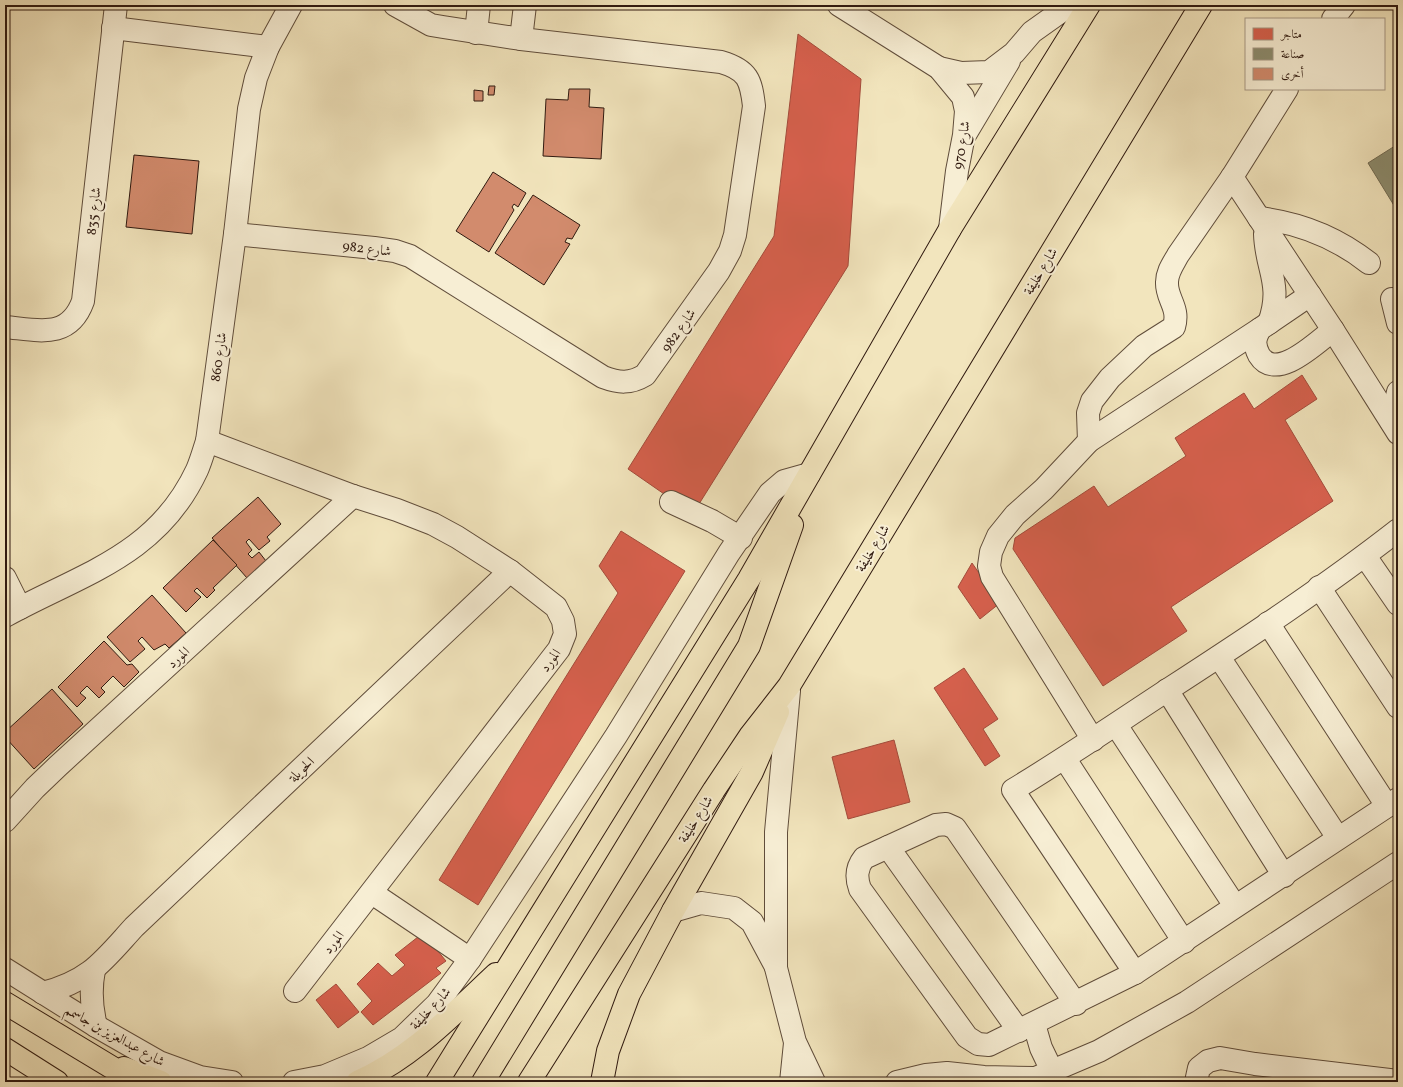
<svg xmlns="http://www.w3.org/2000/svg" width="1403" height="1087" viewBox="0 0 1403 1087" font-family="Vollkorn,Amiri,serif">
	<rect width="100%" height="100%" fill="#f2e5bd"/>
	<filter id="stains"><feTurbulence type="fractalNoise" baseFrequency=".005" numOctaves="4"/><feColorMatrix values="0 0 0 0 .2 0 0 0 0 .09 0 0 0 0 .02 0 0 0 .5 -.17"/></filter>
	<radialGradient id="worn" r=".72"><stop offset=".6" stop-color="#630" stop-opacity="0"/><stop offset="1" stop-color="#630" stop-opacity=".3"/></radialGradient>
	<g fill="#d6604d" stroke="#a44b3b">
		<path d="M798,34L861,79L848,266L694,512L667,496L628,469L774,236Z"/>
		<path d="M1302,375L1317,399L1285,420L1333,501L1171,607L1187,631L1103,686L1013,549L1015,538L1094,486L1108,507L1186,456L1175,438L1244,393L1254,409Z"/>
		<path d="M621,531L685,571L478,905L439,880L618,593L599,566Z"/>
		<path d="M972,563L1000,603L980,619L958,587Z"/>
		<path d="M964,668L998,719L983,729L1000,756L985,766L934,688Z"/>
		<path d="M894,740L910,802L848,819L832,757Z"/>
		<path d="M423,933L446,961L436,968L441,973L373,1025L361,1012L372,1001L357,984L378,963L392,976L405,965L395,955Z"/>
		<path d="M336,984L359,1012L338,1028L316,1000Z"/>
	</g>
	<path fill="#8c8c6e" stroke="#706a52" d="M1398,144V212L1368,163Z"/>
	<g fill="#d28b6d" stroke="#301a10">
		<path d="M489,86H495L494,95H488Z"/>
		<path d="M569,89H590L589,107L604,108L601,159L543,156L546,99L568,100Z"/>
		<path d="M474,90L483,91V101H474Z"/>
		<path d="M134,155L199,161L192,234L126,227Z"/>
		<path d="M493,172L526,193L518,207L514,204L512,207L514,210L489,252L456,231Z"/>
		<path d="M533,195L580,225L572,239L567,238L565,242L570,244L544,285L495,253Z"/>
		<path d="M258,497L281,524L267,537L270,541L259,550L249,539L246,542L252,550L248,554L252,558L259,552L266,561L247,578L212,538Z"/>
		<path d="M213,540L237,565L213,588L215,590L207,598L197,588L194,591L201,597L186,612L163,588Z"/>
		<path d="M152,595L186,633L169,648L165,644L154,650L142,637L138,641L145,649L130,662L107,637Z"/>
		<path d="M104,641L127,665L132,664L139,672L124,687L113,676L101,688L105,692L99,698L87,686L80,693L86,698L77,707L58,687Z"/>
		<path d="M52,689L83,724L34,769L5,737V732Z"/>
	</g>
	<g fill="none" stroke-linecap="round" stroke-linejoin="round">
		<g stroke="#604d3b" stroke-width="24">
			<g id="minor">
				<path d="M839,5L939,68L963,97L966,111L964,135L957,171L950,229"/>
				<path d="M1333,19L1344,5"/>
				<path d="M113,28L268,47"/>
				<path d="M476,33L479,5"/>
				<path d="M521,39L525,5"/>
				<path d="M939,68L961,73L989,72L1014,53L1032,32L1070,5"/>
				<path d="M966,133L1009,61"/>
				<path d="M1232,177L1333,330L1398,433"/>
				<path d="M1259,218C1301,223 1336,237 1369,263"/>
				<path d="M235,234L374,248L395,251L410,256L603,377C619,383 630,384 645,375L719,271L730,251L735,235L754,106C751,80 748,70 721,62L521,39L443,27L431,25L395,5"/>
				<path d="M1265,234C1266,270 1283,284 1269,323"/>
				<path d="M1310,295L1260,329C1254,339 1254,345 1259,355C1276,383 1317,342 1333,330"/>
				<path d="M1392,299L1398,323"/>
				<path d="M5,327C38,330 69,340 83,301L116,5"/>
				<path d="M1391,421L1398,392"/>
				<path d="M207,441L353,496L397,510L433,524L457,537L510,571L556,607L563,621L565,634L559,649L295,991"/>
				<path d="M1089,441L1088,413L1092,401L1110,378L1144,346L1174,327C1180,307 1166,299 1167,282C1167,272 1173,264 1178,255L1232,177L1287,89"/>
				<path d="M671,502L712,521L741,538"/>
				<path d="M1365,556L1398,604"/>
				<path d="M5,578L20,608"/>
				<path d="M1319,587L1398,707"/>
				<path d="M5,616C81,574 157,556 197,470C201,461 204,450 207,441L235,234L249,109L256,78L268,47L291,5"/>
				<path d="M1268,623L1387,806"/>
				<path d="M1219,657L1338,838"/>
				<path d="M1167,690L1284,876"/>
				<path d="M789,691L776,832V968L795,1042L814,1082"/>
				<path d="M1116,725L1235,906"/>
				<path d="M1093,740L992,577L989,566L991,552L998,536L1015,515L1044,489L1089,441L1260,329"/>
				<path d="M1065,759L1184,942"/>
				<path d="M5,821L35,788L58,766L353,496"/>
				<path d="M888,847L1019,1031"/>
				<path d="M372,893L470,959"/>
				<path d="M673,911L701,903L734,908L752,922L775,965"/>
				<path d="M5,969L96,1026L159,1062L200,1077L232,1082"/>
				<path d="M94,970C90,990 91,1006 96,1026"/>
				<path d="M1135,973L1013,790C1066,758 1117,723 1169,689C1246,639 1325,587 1398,530"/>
				<path d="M43,993C90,981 103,961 134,927L510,571"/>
				<path d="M1076,1004L955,828L946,824L936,825L864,858C856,868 856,878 860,889L967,1037L978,1044L989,1045L1135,973L1398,799"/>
				<path d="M1034,1024L1041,1048L1052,1071"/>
				<path d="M294,1082L325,1076L368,1058L402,1038L437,1004L470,959L616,736L729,553L770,493L784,481L809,474"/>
				<path d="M791,1082L795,1043"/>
				<path d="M897,1082L926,1075L947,1073L984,1077L1034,1078"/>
				<path d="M1026,1082L1099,1051L1187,1002L1398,863"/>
				<path d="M1196,1082L1199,1068L1208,1061L1220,1058L1255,1064L1398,1081"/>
			</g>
		</g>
		<g stroke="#301a10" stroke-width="24">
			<g id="major">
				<path d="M5,1003L136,1082"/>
				<path d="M5,1049L57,1082"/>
				<path d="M124,1068L161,1082"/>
				<path d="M357,1082C411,1059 453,1014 496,974"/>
				<path d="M437,1082L749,579L950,229L1089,5"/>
				<path d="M483,1082L749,646L792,525"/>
				<path d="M529,1082L714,790L750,736L789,686L1201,5"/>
				<path d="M602,1082L608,1051L629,994L673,911L752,772L778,712"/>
			</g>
		</g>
		<use href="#minor" stroke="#f7eed4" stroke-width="22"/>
		<use href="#major" stroke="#f2e5bd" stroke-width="22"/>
	</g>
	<g text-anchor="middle" stroke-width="4" stroke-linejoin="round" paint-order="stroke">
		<g font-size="14" fill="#301a10" stroke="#f7eed4">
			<text transform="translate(961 145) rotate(-81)" y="5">شارع 970</text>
			<text transform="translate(93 211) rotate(-84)" y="5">شارع 835</text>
			<text transform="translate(367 248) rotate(7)" y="5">شارع 982</text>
			<text transform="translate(1040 271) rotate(-59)" y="5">شارع خليفة</text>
			<text transform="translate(678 330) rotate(-55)" y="5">شارع 982</text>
			<text transform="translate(218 357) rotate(-82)" y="5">شارع 860</text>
			<text transform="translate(872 548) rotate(-59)" y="5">شارع خليفة</text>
			<text transform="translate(178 657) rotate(-42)" y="5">المورد</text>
			<text transform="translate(550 660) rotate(-54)" y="5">المورد</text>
			<text transform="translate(301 769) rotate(-43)" y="5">الحويلة</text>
			<text transform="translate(695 819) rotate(-58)" y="5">شارع خليفة</text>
			<text transform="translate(333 942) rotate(-52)" y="5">المورد</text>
			<text transform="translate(430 1008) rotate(-47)" y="5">شارع خليفة</text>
			<text transform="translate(115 1035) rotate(29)" y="5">شارع عبدالعزيز بن جاسمم</text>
		</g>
	</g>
	<rect width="1403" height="1087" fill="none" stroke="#f2e5bd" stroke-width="20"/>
	<rect x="6" y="6" width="1391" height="1075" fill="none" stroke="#301a10" stroke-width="2"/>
	<rect x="10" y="10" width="1383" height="1067" fill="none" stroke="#301a10"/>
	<rect x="1245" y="18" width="140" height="72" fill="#f7eed4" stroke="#a79986"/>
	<rect x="1253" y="28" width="20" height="12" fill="#d6604d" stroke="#a79986"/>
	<text x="1281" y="38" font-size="12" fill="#301a10">متاجر</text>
	<rect x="1253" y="48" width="20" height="12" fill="#8c8c6e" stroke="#a79986"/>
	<text x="1281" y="58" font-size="12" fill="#301a10">صناعة</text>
	<rect x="1253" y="68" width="20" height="12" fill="#d28b6d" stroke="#a79986"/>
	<text x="1281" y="78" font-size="12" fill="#301a10">أخرى</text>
	<rect width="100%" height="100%" filter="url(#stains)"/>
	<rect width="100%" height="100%" fill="url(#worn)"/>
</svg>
